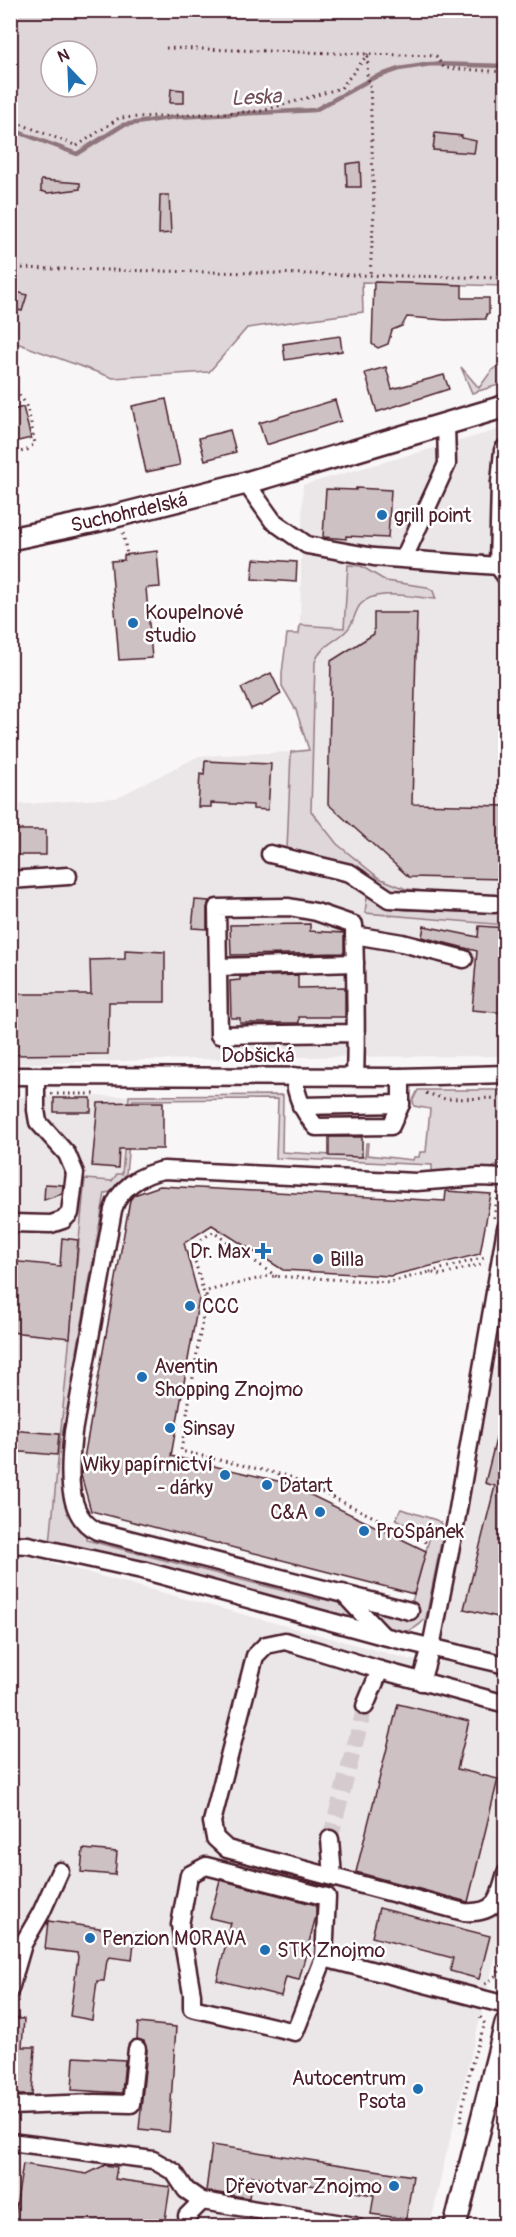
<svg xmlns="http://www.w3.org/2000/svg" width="516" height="2237" viewBox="0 0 516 2237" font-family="Pangolin,sans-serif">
	<rect width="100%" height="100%" fill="#f8f6f7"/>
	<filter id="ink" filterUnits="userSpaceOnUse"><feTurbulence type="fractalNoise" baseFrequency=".0167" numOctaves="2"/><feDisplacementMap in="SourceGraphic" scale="12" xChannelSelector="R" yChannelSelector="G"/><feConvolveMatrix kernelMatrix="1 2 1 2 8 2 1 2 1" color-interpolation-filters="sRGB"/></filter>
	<g filter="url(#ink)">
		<g fill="#ebe6e8">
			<path d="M505,428V913L406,910L390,908L378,902L472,896L406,889L379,878L337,844L311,811L315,662L318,653L327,645L351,625L359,607L365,601L385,594L415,598L364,568L349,566L344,628L300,625L303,485Z"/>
			<path d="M291,752L287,850L370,880L365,913L505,925V1056L274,1057L11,1064V805L116,798L199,756Z"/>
			<path d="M132,1096L128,1097L122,1174L112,1181L84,1188L52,1563L438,1667L491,1365L505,1369V1919L445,2159L430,2226H11L10,1097Z"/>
		</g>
		<g fill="#ded6d9" stroke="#947a82" stroke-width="1.5" fill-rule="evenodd">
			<path d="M10,11H505V286L362,282L363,312L247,328L209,372L113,378L11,341ZM51,51H87V87H51Z"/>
			<path d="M505,361V383L472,393L461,367L479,388L492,370Z"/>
			<path d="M348,565L361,566L386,581L427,587L433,591L436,599C415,598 375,587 360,605C354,613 354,623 347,630C336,642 321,645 315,662L311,811L337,844L379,878L406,889L472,896L378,902L390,908L406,910L505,913V925L365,913L369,880L287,850L291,752L309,750L296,710L282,686V673L287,634H299L300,625L344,628Z"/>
			<path d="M418,1090H505V1162L489,1169L432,1174V1165L276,1158L278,1099L133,1100L126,1174L111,1192L105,1193L77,1352L83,1353L72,1512L78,1528L86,1534V1540L320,1600L322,1595L336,1600L357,1621L50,1544L84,1188L85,1179L112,1181L117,1174H122L129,1096L283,1095L282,1152L365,1157L366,1143H368L367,1155L413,1160L414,1157H419L420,1152H426L430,1109L414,1106L413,1100Z"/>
			<path d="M401,1509L436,1520L442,1524L443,1533L426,1618C403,1645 386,1627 367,1608L408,1617L430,1536L396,1519Z"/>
		</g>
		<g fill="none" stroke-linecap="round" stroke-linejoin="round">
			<path stroke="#8f747b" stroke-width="4.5" d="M10,129L77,154L123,125L175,117L315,110L373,78L399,69L431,64L506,66"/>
		</g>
		<g fill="#cdc1c4" stroke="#4a1f2b" stroke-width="1.5">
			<path d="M171,89L184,90V103H170Z"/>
			<path d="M435,133L462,136V138L476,141L474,153L433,150Z"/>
			<path d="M360,162L361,187H347L346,164Z"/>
			<path d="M41,180L80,183V189L48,193L41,191Z"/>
			<path d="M160,195H169L171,233L159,234Z"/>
			<path d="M374,282L462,285V298H489V314H486V319L445,320L407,317L402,326L392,330L388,344L378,348L372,344Z"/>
			<path d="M10,290L27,295L22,311L10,308Z"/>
			<path d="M340,336L342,351L285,360L283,344Z"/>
			<path d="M386,367L392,389L444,375L449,389L377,412L365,373Z"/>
			<path d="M166,399L180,465L146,472L132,406Z"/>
			<path d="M335,400L341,421L266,445L259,423Z"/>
			<path d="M23,407L31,438L10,443V411Z"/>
			<path d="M230,430L236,452L205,460L199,438Z"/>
			<path d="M356,488L391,490L388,538L346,536V539L323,537L326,489L356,490Z"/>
			<path d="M157,551L160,587L146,588L152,658L119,660L111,561L124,560V555Z"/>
			<path d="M254,559L297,562L296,582L252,579Z"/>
			<path d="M374,613H417L412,804L506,806V879L409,877L328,804L331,661L374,634Z"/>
			<path d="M271,673L281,694L261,706L260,705L251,709L241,688Z"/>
			<path d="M205,761L271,764L268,810L253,809V805L211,803V807H198L200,774L204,775Z"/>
			<rect x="10" y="830" width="36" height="25"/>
			<path d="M195,900L209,901L207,908V929L192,928Z"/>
			<path d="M310,924V931L344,933V953L231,955L230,925Z"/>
			<path d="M424,926L478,937L479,926L506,928V1013L472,1010L477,951L422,937Z"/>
			<path d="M125,950L165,952V1002H109L108,1054L10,1055V994H91L90,960L125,959Z"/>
			<path d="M298,975V988L345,987V1017H299V1023H240V1018H231L230,981L240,980V977Z"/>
			<rect x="54" y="1098" width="37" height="14"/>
			<path d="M135,1102H163V1149H119L118,1168L92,1166L98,1103Z"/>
			<path d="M329,1137H362V1157L329,1156Z"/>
			<path d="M45,1184L63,1185L62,1194L44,1200Z"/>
			<path d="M160,1186L445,1201L446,1191L491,1194L480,1254L390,1276L283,1270L212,1225L184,1243L199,1298L171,1456L286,1483L426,1551L414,1594L91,1511L81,1475L130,1200L134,1195Z"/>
			<path d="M62,1238L78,1240L70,1338L10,1332V1261L60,1266Z"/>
			<path d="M501,1419L506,1420V1619L464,1609L495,1486L485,1483Z"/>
			<path d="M10,1430L59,1434L57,1455L10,1451Z"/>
			<path d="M398,1704L469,1721L457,1769L498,1779L468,1902L356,1872Z"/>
			<path d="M83,1849L117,1852L115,1875L81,1872Z"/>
			<path d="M220,1880L316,1905V1916L299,1980L286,1977L281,1996L217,1980L231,1923L210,1918Z"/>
			<path d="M379,1908L490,1936L479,1979L450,1971L453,1958L372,1937Z"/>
			<path d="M48,1921L135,1933L132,1960L109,1957L107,1960L104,1981H97L92,2020L70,2016L78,1957L77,1953L45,1949Z"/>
			<path d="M10,2018L24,2019L22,2047H35L32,2095H10Z"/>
			<path d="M138,2023L176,2027L169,2132L139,2129L147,2050L144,2041L137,2039Z"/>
			<path d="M74,2057L125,2060L122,2093L72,2090Z"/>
			<path d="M212,2145L413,2176L406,2219L371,2214L374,2195L252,2176L249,2198L206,2191Z"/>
			<path d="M23,2164L87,2174L105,2165L117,2167L115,2179L170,2187L164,2226H13Z"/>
		</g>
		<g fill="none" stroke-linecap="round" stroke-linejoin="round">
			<path stroke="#d5cbce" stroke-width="16" stroke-dasharray="16 8" stroke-linecap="butt" d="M330,1839L365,1706"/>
			<g stroke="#4a1f2b" stroke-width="21">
				<g id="minor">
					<path d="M246,483L273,521L307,545L374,557L498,566L506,577"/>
					<path d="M500,483L503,450L506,447"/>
					<path d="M404,558L447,464L446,424"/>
					<path d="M498,566L500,483H506"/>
					<path d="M270,854L350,873L389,899L495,904"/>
					<path d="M10,880L68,876"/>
					<path d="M354,935L402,943L464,959"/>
					<path d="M218,967L355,963"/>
					<path d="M10,1076L401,1077L506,1074"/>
					<path d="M294,1076C296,1097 303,1111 316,1127L391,1126L401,1104V1077"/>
					<path d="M355,1077C357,1026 355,975 354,925L316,912L289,907L217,908L219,1035L356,1033"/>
					<path d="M301,1106L401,1104"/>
					<path d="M10,1223L51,1224L63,1220L70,1213L75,1173L67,1154L38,1122L36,1110V1076"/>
					<path d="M10,1544L28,1545L142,1570L383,1636L506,1665"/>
					<path d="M343,1593L382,1635"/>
					<path d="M410,1611L97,1531C63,1515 70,1462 73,1432L113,1210C119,1188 141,1174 164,1170L416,1182L479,1177L506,1178"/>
					<path d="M421,1682L431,1647L456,1521L506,1228"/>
					<path d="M506,1704L380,1670L285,1641L266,1645L255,1656L212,1822L215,1838L227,1849L464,1912C496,1914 499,1900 506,1873"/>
					<path d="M365,1706L380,1670"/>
					<path d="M330,1839L333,1877"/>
					<path d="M324,1958L327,1897L206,1866L189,1875L180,1925L192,1994V2008L295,2032L324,1958L506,2005"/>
					<path d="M10,1989L23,1944L41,1913L60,1871"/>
					<path d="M10,2106L96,2103L131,2104L137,2049"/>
					<path d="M10,2142L153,2160L174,2172L186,2190L202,2201L355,2226"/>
					<path d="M187,2216L202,2201"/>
				</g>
			</g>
			<g stroke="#4a1f2b" stroke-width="26">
				<g id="major">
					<path d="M10,539L100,520L246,483L506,406"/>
					<path d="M455,2226L506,2024"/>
				</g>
			</g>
			<g stroke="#4a1f2b" stroke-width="3" stroke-dasharray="1.5 4.5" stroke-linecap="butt">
				<path d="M166,48L436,56L444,68L506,72"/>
				<path d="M368,56L367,77L370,83L374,211L370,275"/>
				<path d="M10,120L77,146L119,118L262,111L341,88L368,54"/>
				<path d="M10,268L506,278"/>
				<path d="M10,388C30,397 30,424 35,443L27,450L17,453"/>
				<path d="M123,533L127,555"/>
				<path d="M426,1093L445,1099L506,1098"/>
				<path d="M51,1094H99"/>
				<path d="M10,1095H21"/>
				<path d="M494,1218L498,1192"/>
				<path d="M430,1272L485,1257"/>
				<path d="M205,1298L191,1246L213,1232L277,1277"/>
				<path d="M426,1542L288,1476L181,1451L207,1291L269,1276L390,1282L430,1272L440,1275L485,1263"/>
				<path d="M485,1984L498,1974L506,1948"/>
				<path d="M461,2122C464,2089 473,2055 485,2024L478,2014"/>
			</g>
			<use href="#minor" stroke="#fff" stroke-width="16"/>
			<use href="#major" stroke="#fff" stroke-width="21"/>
		</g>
	</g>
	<g fill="#1f6fb2" stroke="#fff" stroke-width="2">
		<circle cx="382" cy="515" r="6"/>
		<circle cx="133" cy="623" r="6"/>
		<path d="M260 1242h6v6h6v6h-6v6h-6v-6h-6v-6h6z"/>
		<circle cx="318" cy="1259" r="6"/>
		<circle cx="190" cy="1306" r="6"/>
		<circle cx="142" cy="1377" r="6"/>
		<circle cx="170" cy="1428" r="6"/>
		<circle cx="225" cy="1475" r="6"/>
		<circle cx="267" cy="1485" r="6"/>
		<circle cx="320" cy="1512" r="6"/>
		<circle cx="364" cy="1531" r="6"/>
		<circle cx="90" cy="1938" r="6"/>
		<circle cx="265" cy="1950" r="6"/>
		<circle cx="418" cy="2089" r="6"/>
		<circle cx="394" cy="2186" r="6"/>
	</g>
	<g text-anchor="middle" stroke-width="5" stroke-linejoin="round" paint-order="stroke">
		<g font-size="20" fill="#4a1f2b" stroke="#fff">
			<text transform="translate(129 512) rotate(-13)" y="7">Suchohrdelská</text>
			<text x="258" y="1062">Dobšická</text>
		</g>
		<g font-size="20" fill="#4a1f2b" stroke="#fff" text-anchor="start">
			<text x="394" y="522">grill point</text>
			<text x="145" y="619">Koupelnové<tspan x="145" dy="23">studio</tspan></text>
			<text x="251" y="1258" text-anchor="end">Dr. Max</text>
			<text x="330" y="1266">Billa</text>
			<text x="202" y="1313">CCC</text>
			<text x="154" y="1373">Aventin<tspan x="154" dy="23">Shopping Znojmo</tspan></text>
			<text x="182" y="1435">Sinsay</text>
			<text x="213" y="1471" text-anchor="end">Wiky papírnictví<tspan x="213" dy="23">- dárky</tspan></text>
			<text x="279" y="1492">Datart</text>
			<text x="308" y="1519" text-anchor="end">C&amp;A</text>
			<text x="376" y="1538">ProSpánek</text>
			<text x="102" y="1945">Penzion MORAVA</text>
			<text x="277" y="1957">STK Znojmo</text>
			<text x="406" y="2085" text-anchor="end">Autocentrum<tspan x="406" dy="23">Psota</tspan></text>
			<text x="382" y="2193" text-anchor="end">Dřevotvar Znojmo</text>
		</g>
		<g font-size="21" font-style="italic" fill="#72515a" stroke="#fff">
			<text transform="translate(256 97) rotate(-3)" y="7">Leska</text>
		</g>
	</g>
	<rect width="516" height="2237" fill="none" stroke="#fff" stroke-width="36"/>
	<rect x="18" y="18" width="480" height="2201" fill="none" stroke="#4a1f2b" stroke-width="2" filter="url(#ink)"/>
	<g transform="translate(69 69) rotate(337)"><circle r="28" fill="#ffffff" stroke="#b7a5aa" stroke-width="1.5"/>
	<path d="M0-4.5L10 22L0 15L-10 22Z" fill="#1f6fb2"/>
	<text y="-9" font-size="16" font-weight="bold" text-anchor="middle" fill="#4a1f2b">N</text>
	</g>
</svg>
